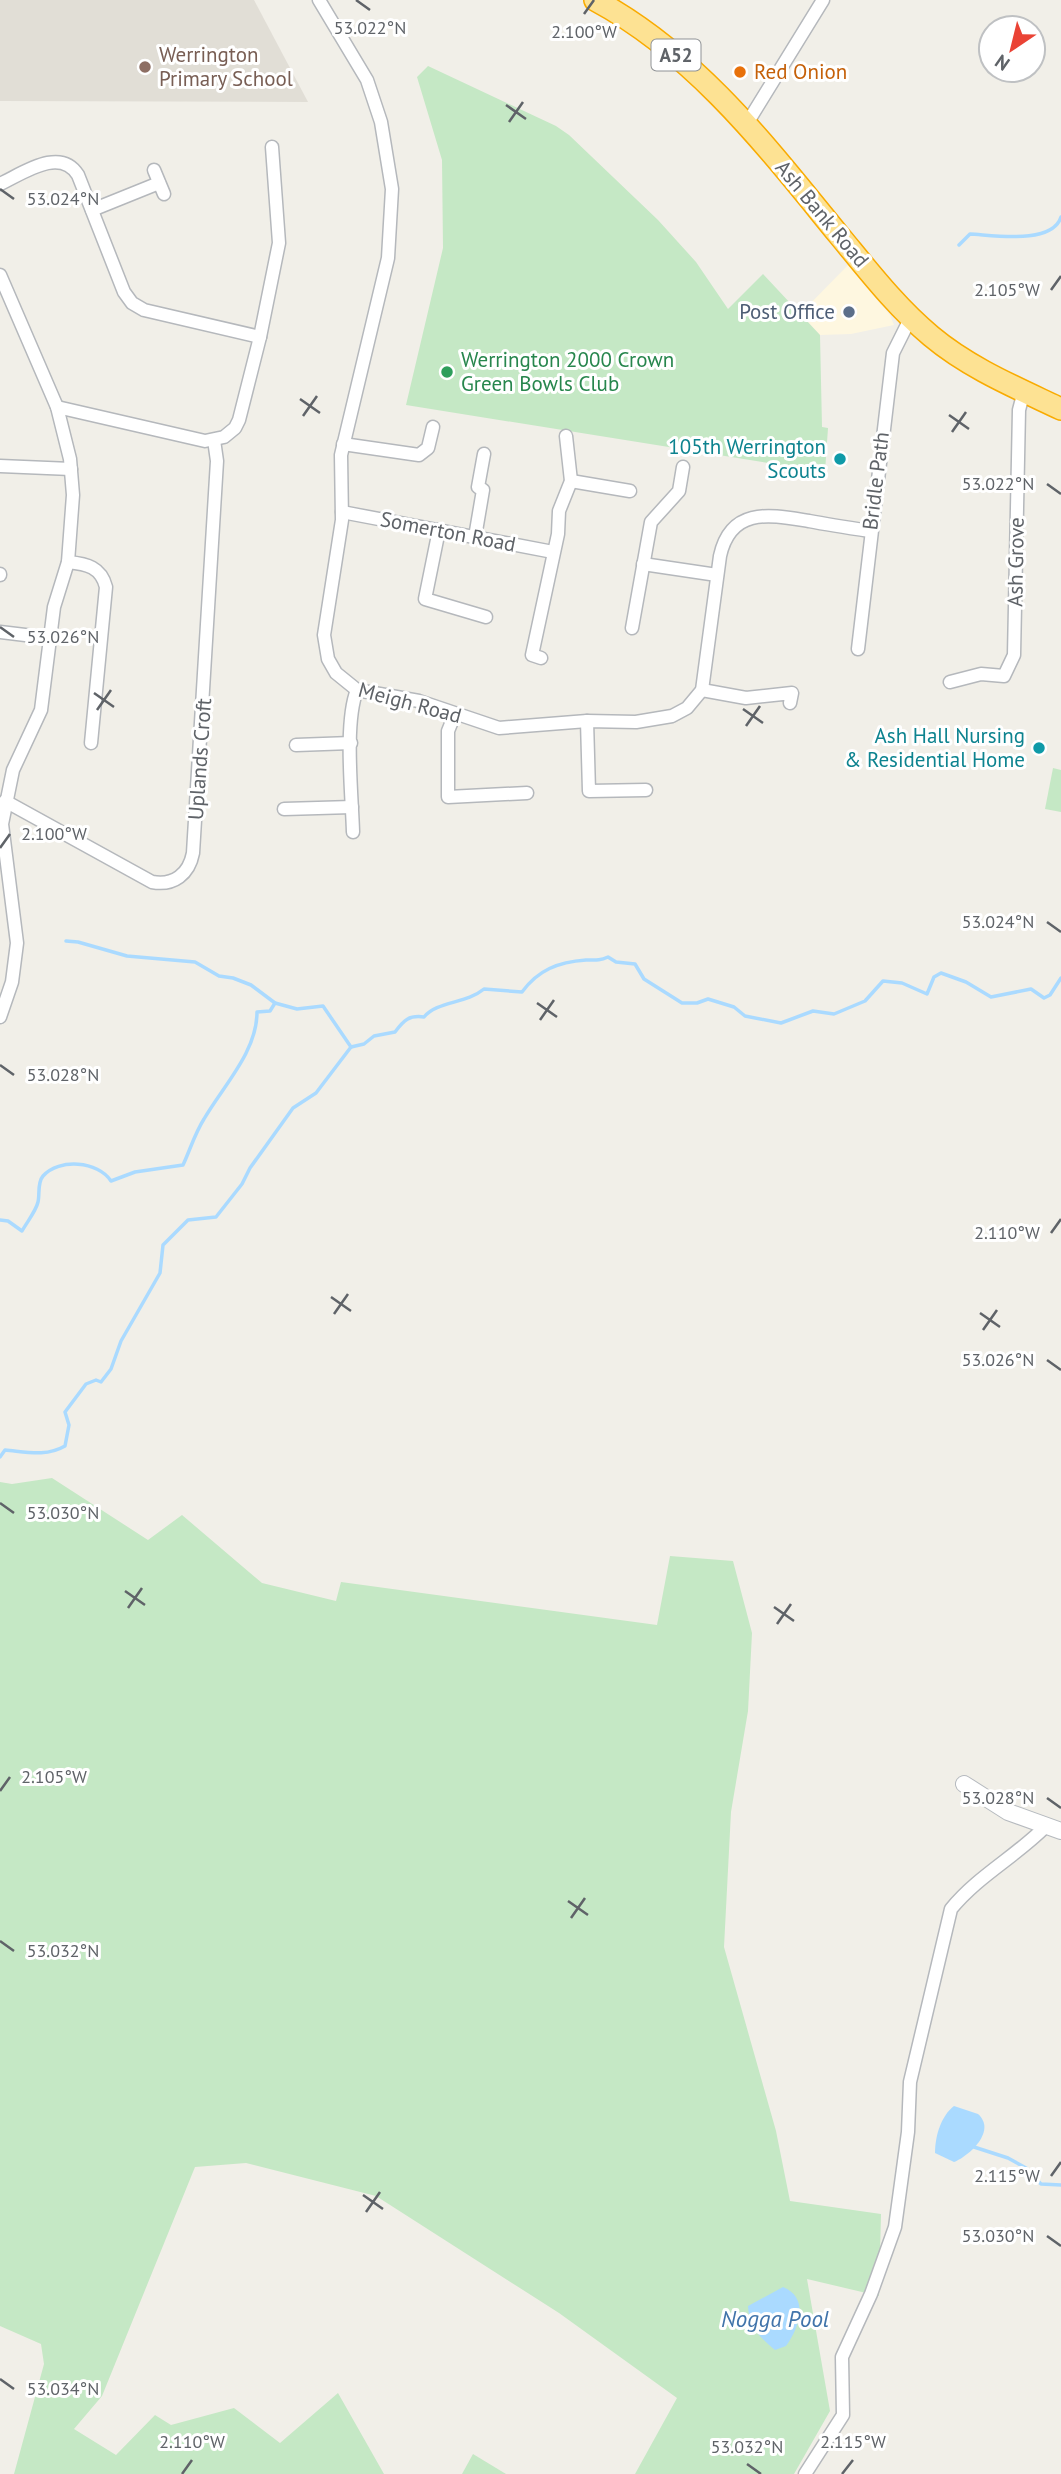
<svg xmlns="http://www.w3.org/2000/svg" width="1061" height="2474" viewBox="0 0 1061 2474" font-family="'PT Sans',sans-serif">
	<rect width="100%" height="100%" fill="#f1efe8"/>
	<path fill="#fef7e0" d="M848,265L890,315L894,325L851,334L820,335L800,314Z"/>
	<path fill="#e1ded6" d="M0,0H254L308,102L0,101Z"/>
	<g fill="#c5e8c5">
		<path d="M428,66L556,126L569,135L658,220L696,262L728,309L763,274L820,335L822,427L828,428L825,472L406,405L443,248L442,160L417,77Z"/>
		<path d="M1053,768L1061,770V812L1045,809Z"/>
		<path d="M52,1478L148,1540L182,1515L262,1583L336,1601L341,1582L657,1625L670,1556L733,1561L752,1633L748,1711L731,1812L724,1947L776,2131L790,2201L881,2214L879,2296L807,2279L830,2411L794,2474H635L677,2398L559,2313L376,2196L246,2163L195,2167L102,2396L74,2429L116,2455L155,2415L171,2425L234,2408L280,2443L338,2393L384,2474H14L44,2364L41,2344L0,2326V1482L12,1484Z"/>
		<path d="M473,2454L506,2474H462Z"/>
	</g>
	<g fill="#aadaff">
		<path d="M954,2106L978,2114C997,2131 969,2156 954,2162L935,2153C935,2136 941,2116 954,2106Z"/>
		<path d="M783,2287C810,2298 799,2328 786,2346L775,2350C759,2336 749,2328 748,2306Z"/>
	</g>
	<g fill="none" stroke-linecap="round" stroke-linejoin="round">
		<g stroke="#aadaff" stroke-width="3.5">
			<path d="M959,245L970,234C993,235 1052,245 1061,217"/>
			<path d="M66,941L78,942L127,956L195,962L219,976L233,978L251,985L275,1003L297,1009L323,1006L351,1047"/>
			<path d="M351,1047L364,1044L374,1036L395,1032C404,1020 409,1015 424,1017C437,1001 466,1004 484,989L522,992C538,970 558,962 586,960C595,960 599,961 608,957L616,962L635,964L644,979L682,1003H697L708,999L734,1007L745,1016L781,1023L813,1011L834,1014L865,1001L883,981L902,983L927,994L934,977L941,973L966,982L991,997L1031,989L1044,998L1050,995L1061,978"/>
			<path d="M0,1220L8,1221L22,1231C27,1222 36,1211 38,1202C40,1194 37,1183 43,1176C59,1158 98,1161 111,1181L135,1172L183,1165C190,1150 195,1133 204,1119C223,1086 257,1052 257,1012L270,1011L275,1003"/>
			<path d="M0,1457L5,1450C27,1452 46,1457 65,1446L69,1425L65,1412L86,1384L96,1380L101,1382L111,1369L121,1341L160,1273L163,1245L188,1220L216,1217L242,1184L250,1168L293,1108L316,1093L351,1047"/>
			<path d="M974,2147L1008,2158L1026,2168"/>
			<path d="M1032,2175L1041,2184L1061,2185"/>
		</g>
		<g stroke="#b5b8bc" stroke-width="15">
			<g id="street">
				<path d="M319,0L367,80L381,122L392,189L388,258L341,455L342,520L324,635L328,659L336,673L357,690L419,701L499,728L587,721L636,722L672,716L687,708L702,690L720,556C731,506 771,515 809,521C830,525 850,528 870,531"/>
				<path d="M746,125L823,0"/>
				<path d="M154,170L164,194"/>
				<path d="M0,184C22,174 60,146 78,175L124,292L132,303L144,310L260,337L239,420L235,428L224,437L205,441L57,407"/>
				<path d="M92,210L159,183"/>
				<path d="M0,275L57,407L70,459L73,495L68,562L54,607L41,710L13,770L2,824L17,943L12,982L0,1017"/>
				<path d="M260,337L279,243L272,147"/>
				<path d="M343,444L419,455L428,448L433,427"/>
				<path d="M0,466L71,469"/>
				<path d="M571,481L630,491"/>
				<path d="M342,512L553,552"/>
				<path d="M439,530L425,599L486,617"/>
				<path d="M475,537L483,490L478,487L484,454"/>
				<path d="M68,562C87,564 101,567 106,587L91,743"/>
				<path d="M643,564L717,575"/>
				<path d="M0,575V574"/>
				<path d="M632,628L651,522L679,491L683,467"/>
				<path d="M0,632L50,638"/>
				<path d="M858,649L893,353L911,317"/>
				<path d="M541,658L532,655L558,534L559,511L571,481L566,436"/>
				<path d="M950,682L981,674L1004,676L1014,655L1019,410L1024,391"/>
				<path d="M702,690L746,698L792,693L790,703"/>
				<path d="M455,714L448,731V797L527,793"/>
				<path d="M587,721L589,791L646,790"/>
				<path d="M296,745L351,743"/>
				<path d="M5,801L152,882C174,886 189,874 193,853L217,461L214,440"/>
				<path d="M284,809L352,807"/>
				<path d="M353,832C352,795 344,723 357,690"/>
				<path d="M805,2474L843,2415L842,2357L871,2294L895,2227L908,2132L910,2082L951,1909C978,1876 1015,1857 1045,1827"/>
			</g>
		</g>
		<g stroke="#b6babf" stroke-width="18">
			<path id="secondary" d="M964,1784L1008,1812L1061,1831"/>
		</g>
		<g stroke="#f9ab00" stroke-width="24">
			<path id="highway" d="M595,0C696,54 767,147 838,234C867,269 896,307 931,336C969,368 1017,388 1061,409"/>
		</g>
		<use href="#street" stroke="#fff" stroke-width="12"/>
		<use href="#secondary" stroke="#fff" stroke-width="16"/>
		<use href="#highway" stroke="#fde293" stroke-width="21"/>
	</g>
	<path fill="none" stroke="#5f6368" stroke-width="2.5" d="M356,0L370,10M584,14L594,0M506,105L526,119M509,122L523,102M0,189L14,199M1051,290L1061,276M300,399L320,413M949,415L969,429M303,416L317,396M952,432L966,412M1047,484L1061,494M0,627L14,637M94,693L114,707M743,709L763,723M97,710L111,690M746,726L760,706M0,848L10,834M1047,922L1061,932M537,1003L557,1017M540,1020L554,1000M0,1065L14,1075M1051,1233L1061,1219M331,1297L351,1311M980,1313L1000,1327M334,1314L348,1294M983,1330L997,1310M1047,1360L1061,1370M0,1503L14,1513M125,1591L145,1605M774,1607L794,1621M128,1608L142,1588M777,1624L791,1604M0,1791L10,1777M1047,1798L1061,1808M568,1901L588,1915M571,1918L585,1898M0,1941L14,1951M1051,2176L1061,2162M363,2195L383,2209M366,2212L380,2192M1047,2236L1061,2246M0,2379L14,2389M747,2464L761,2474M182,2474L192,2460M842,2474L853,2460"/>
	<circle fill="#8d6e63" stroke="#fff" stroke-width="2.5" cx="145" cy="67" r="7"/>
	<circle fill="#e8710a" stroke="#fff" stroke-width="2.5" cx="740" cy="72" r="7"/>
	<circle fill="#5c6f8a" stroke="#fff" stroke-width="2.5" cx="849" cy="312" r="7"/>
	<circle fill="#2e9e5b" stroke="#fff" stroke-width="2.5" cx="447" cy="372" r="7"/>
	<g fill="#0f9aa8" stroke="#fff" stroke-width="2.5">
		<circle cx="840" cy="459" r="7"/>
		<circle cx="1039" cy="748" r="7"/>
	</g>
	<g text-anchor="middle" stroke-width="6" stroke-linejoin="round" paint-order="stroke">
		<rect fill="#fff" stroke="#8f9295" stroke-width="2" x="651.5" y="39.5" width="49" height="31" rx="5"/>
		<g font-size="19" font-weight="bold" fill="#5f6368">
			<text x="676" y="62">A52</text>
		</g>
		<g font-size="21" fill="#785e54" stroke="#fff" text-anchor="start">
			<text x="159" y="62">Werrington<tspan x="159" dy="24">Primary School</tspan></text>
		</g>
		<g font-size="21" fill="#c56008" stroke="#fff" text-anchor="start">
			<text x="754" y="79">Red Onion</text>
		</g>
		<g font-size="21" fill="#5f6368" stroke="#fff">
			<text transform="translate(822 214) rotate(50)" y="7">Ash Bank Road</text>
			<text transform="translate(876 481) rotate(-83)" y="7">Bridle Path</text>
			<text transform="translate(448 532) rotate(11)" y="7">Somerton Road</text>
			<text transform="translate(1016 562) rotate(-89)" y="7">Ash Grove</text>
			<text transform="translate(410 703) rotate(15)" y="7">Meigh Road</text>
			<text transform="translate(200 759) rotate(-86)" y="7">Uplands Croft</text>
		</g>
		<g font-size="21" fill="#4e5e75" stroke="#fff" text-anchor="end">
			<text x="835" y="319">Post Office</text>
		</g>
		<g font-size="21" fill="#27864d" stroke="#fff" text-anchor="start">
			<text x="461" y="367">Werrington 2000 Crown<tspan x="461" dy="24">Green Bowls Club</tspan></text>
		</g>
		<g font-size="21" fill="#0d838f" stroke="#fff" text-anchor="end">
			<text x="826" y="454">105th Werrington<tspan x="826" dy="24">Scouts</tspan></text>
			<text x="1025" y="743">Ash Hall Nursing<tspan x="1025" dy="24">&amp; Residential Home</tspan></text>
		</g>
		<g font-size="23" font-style="italic" fill="#4174aa" stroke="#fff">
			<text x="775" y="2327">Nogga Pool</text>
		</g>
	</g>
	<g font-size="18" text-anchor="middle" fill="#5f6368" stroke="#fff" stroke-width="6" stroke-linejoin="round" paint-order="stroke">
		<text x="370" y="34">53.022°N</text>
		<text x="584" y="38">2.100°W</text>
		<text x="63" y="205">53.024°N</text>
		<text x="1007" y="296">2.105°W</text>
		<text x="998" y="490">53.022°N</text>
		<text x="63" y="643">53.026°N</text>
		<text x="54" y="840">2.100°W</text>
		<text x="998" y="928">53.024°N</text>
		<text x="63" y="1081">53.028°N</text>
		<text x="1007" y="1239">2.110°W</text>
		<text x="998" y="1366">53.026°N</text>
		<text x="63" y="1519">53.030°N</text>
		<text x="54" y="1783">2.105°W</text>
		<text x="998" y="1804">53.028°N</text>
		<text x="63" y="1957">53.032°N</text>
		<text x="1007" y="2182">2.115°W</text>
		<text x="998" y="2242">53.030°N</text>
		<text x="63" y="2395">53.034°N</text>
		<text x="192" y="2448">2.110°W</text>
		<text x="853" y="2448">2.115°W</text>
		<text x="747" y="2453">53.032°N</text>
	</g>
	<g transform="translate(1012 49) rotate(215)"><circle r="33" fill="#ffffff" stroke="#bfc1c3" stroke-width="2"/>
	<path d="M0-5L12 26L0 18L-12 26Z" fill="#ea4335"/>
	<text y="-10" font-size="19" font-weight="bold" text-anchor="middle" fill="#5f6368">N</text>
	</g>
</svg>
